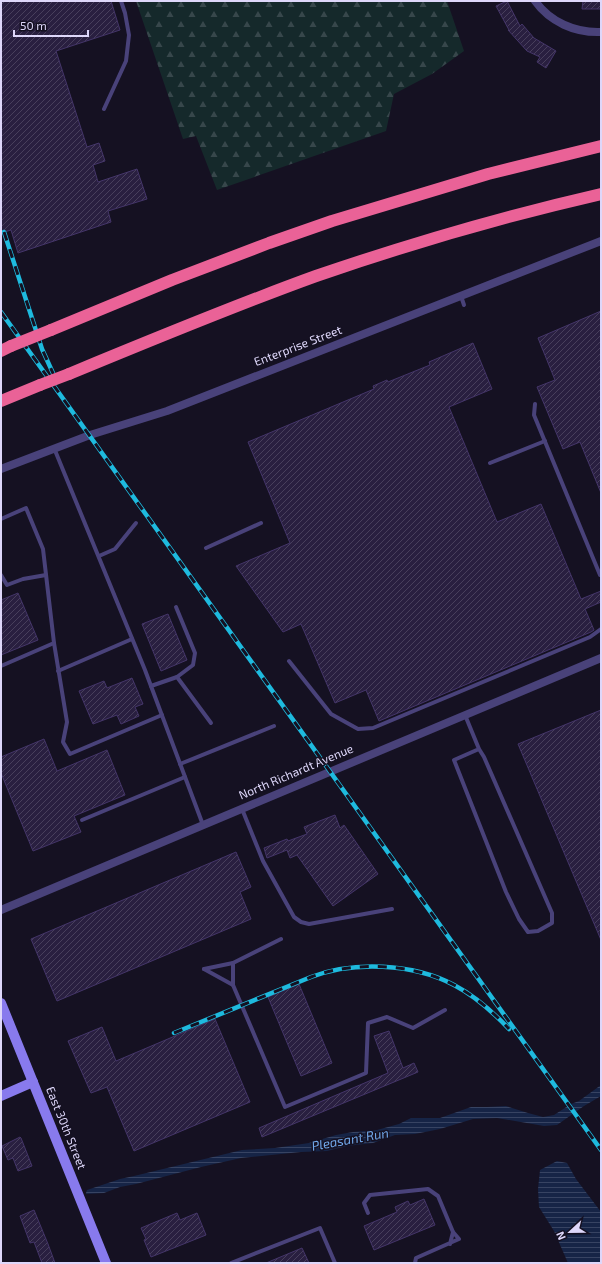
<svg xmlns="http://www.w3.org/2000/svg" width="602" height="1264" viewBox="0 0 602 1264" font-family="'Exo 2',sans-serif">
	<defs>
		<pattern id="forest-firs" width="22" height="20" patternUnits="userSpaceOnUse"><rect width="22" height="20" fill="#15292b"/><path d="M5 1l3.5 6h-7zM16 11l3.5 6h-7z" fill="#37474b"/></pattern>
		<pattern id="water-rules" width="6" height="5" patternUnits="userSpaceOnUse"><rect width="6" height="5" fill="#162446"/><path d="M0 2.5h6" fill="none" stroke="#374362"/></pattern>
		<pattern id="building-hatch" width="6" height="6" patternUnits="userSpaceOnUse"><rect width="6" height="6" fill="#291f40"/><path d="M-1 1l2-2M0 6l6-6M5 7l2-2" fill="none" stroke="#483f5c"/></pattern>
	</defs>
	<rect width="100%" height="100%" fill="#151122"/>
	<path fill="url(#forest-firs)" d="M136,1H447L464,51L432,74L394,94L386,131L217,190L196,136L183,139Z"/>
	<g fill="url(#water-rules)">
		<path d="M601,1085V1096L584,1106L557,1125L544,1126L497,1118L473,1119L440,1129L415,1134L395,1135L373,1143L347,1146L327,1151L301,1152L241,1158L201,1167L136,1184L120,1187L104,1193L86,1194V1193L87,1190L120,1179L134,1176L242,1150L275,1148L309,1143L336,1135L353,1132L377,1130L399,1124L411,1118H440L471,1107H487L506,1106L528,1113L543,1117L554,1115L571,1104L579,1101Z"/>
		<path d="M557,1161L567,1163L576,1179L601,1212V1263H568L554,1231L539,1207L538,1189L540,1170Z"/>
	</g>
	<g fill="url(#building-hatch)" stroke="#443569">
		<path d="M1,1H111L120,30L56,51L87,147L99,143L105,161L93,165L98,182L137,169L147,199L108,211L111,222L18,253L11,230L1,233Z"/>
		<path d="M507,1L520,26L522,24L534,38L556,51L546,68L537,62L540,57L527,51L508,30H509L496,6Z"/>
		<path d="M583,1H601V9H582Z"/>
		<path d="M601,311V493L580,442L563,449L537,387L555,380L538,338Z"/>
		<path d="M473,343L492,389L449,407L497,522L541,504L581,599L601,591V602L585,609L594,630L591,632L379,721L366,690L335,703L301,624L283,632L236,566L290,543L248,442L374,389L373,386L387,380L388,382L430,365L429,362Z"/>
		<path d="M18,593L38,640L1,655V600Z"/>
		<path d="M168,614L187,660L161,671L142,624Z"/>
		<path d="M132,678L143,704L135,707L139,716L121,724L117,715L93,724L79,691L104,681L107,688Z"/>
		<path d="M601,710V940L518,744Z"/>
		<path d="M44,739L57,771L107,750L125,795L74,816L81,832L33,851L1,773V757Z"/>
		<path d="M335,815L340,828L344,825L378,874L333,906L297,855L290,858L287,850L267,858L264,848L287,839L288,841L307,834L304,827Z"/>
		<path d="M236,852L251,887L240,892L251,919L57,1001L31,939Z"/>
		<path d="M299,984L332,1063L301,1076L268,997Z"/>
		<path d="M215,1019L250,1102L134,1151L107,1087L91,1093L68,1041L102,1027L116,1061Z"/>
		<path d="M389,1031L403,1068L414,1063L418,1072L262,1137L259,1128L388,1073L374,1036Z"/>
		<path d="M20,1137L21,1138L32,1166L18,1171L13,1158L8,1160L2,1146Z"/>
		<path d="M424,1199L435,1225L374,1250L364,1226L397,1212L395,1207L408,1201L410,1205Z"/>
		<path d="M34,1210L48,1244L55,1263H42L34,1242L30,1243L20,1216Z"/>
		<path d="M177,1213L180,1220L197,1213L206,1235L151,1257L144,1240L146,1239L141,1228Z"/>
		<path d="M302,1248L309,1263H266Z"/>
	</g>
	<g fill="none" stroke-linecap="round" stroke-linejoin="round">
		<g stroke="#49427a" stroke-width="4">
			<path d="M104,109L126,61L129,35L125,13L121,1"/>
			<path d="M461,296L464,305"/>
			<path d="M535,404L534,415L600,575"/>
			<path d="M54,448L145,670L203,825"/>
			<path d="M490,463L545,441"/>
			<path d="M1,519L26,508L43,549L54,643L1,666"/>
			<path d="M206,548L261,523"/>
			<path d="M99,556L115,549L136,523"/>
			<path d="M1,575L7,585L23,579L46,575"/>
			<path d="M176,607L195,653L193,665L177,677"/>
			<path d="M54,643L67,722L63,742L70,754L162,715"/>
			<path d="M289,661L331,714L358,729L373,728L590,637L601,629"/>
			<path d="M58,671L132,639"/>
			<path d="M151,686L177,677L211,723"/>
			<path d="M465,715L479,749L454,760L506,892L519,919L528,932L538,931L552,923V913L484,757L479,749"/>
			<path d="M180,764L274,726"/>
			<path d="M242,809L263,861L294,917L301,922L309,924L392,909"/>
			<path d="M82,820L185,777"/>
			<path d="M233,963L281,939"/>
			<path d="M204,969L233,985L285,1107L366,1073L368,1023L387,1017L413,1028L445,1010"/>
			<path d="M204,969L233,963V985"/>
			<path d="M368,1213L364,1203L370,1195L428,1189L438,1196L453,1232"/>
			<path d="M231,1263L320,1228L335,1263"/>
			<path d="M415,1263L416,1258L459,1239L453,1232L450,1244"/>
		</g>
		<g stroke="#49427a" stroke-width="8">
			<path d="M535,1C550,22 575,33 601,32"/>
			<path d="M1,469L90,435L167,411L601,241"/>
			<path d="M1,910L601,658"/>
		</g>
		<g stroke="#887aed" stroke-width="10">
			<path d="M1,1003L106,1263"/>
			<path d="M1,1096L33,1082"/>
		</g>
		<g stroke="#ea6297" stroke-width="12">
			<path d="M51,330L172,280L269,243L332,221L488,174L601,146"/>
			<path d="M1,351L11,346"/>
			<path d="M69,374C151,340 233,306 316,276C409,244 505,216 601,194"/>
			<path d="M1,401L40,385"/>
		</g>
		<g stroke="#1ebade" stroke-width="4.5">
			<g id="rail">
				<path d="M4,232L42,349L57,382"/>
				<path d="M1,312L601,1150"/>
				<path d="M174,1033L311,977C353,961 413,963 454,985C475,996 493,1012 509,1029"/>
			</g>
		</g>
		<use href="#rail" stroke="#151122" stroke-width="3" stroke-dasharray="9" stroke-linecap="butt"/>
		<g stroke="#ea6297" stroke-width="12">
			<path d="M11,346L51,330"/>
			<path d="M40,385L69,374"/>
		</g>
	</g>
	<g text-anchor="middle" stroke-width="3" stroke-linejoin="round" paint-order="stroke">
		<g font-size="12" fill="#ded7fa" stroke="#151122">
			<text transform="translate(298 346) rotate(-21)" y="4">Enterprise Street</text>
			<text transform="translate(296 772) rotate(-23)" y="4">North Richardt Avenue</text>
			<text transform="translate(66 1128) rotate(68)" y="4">East 30th Street</text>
		</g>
		<g font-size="13" font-style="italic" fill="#72a9ec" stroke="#151122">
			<text transform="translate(350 1139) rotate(-10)" y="5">Pleasant Run</text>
		</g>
	</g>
	<rect width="602" height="1264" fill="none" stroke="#ded7fa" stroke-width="4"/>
	<g transform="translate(570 1232) rotate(248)" stroke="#151122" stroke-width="3" paint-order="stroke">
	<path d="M0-3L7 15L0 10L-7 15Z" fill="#ded7fa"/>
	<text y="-6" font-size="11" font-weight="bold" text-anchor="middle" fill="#ded7fa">N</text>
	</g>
	<path d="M14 30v6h74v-6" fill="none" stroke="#ded7fa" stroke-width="2"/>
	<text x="20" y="30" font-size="12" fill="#ded7fa" stroke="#151122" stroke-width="3" paint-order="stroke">50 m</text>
</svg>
